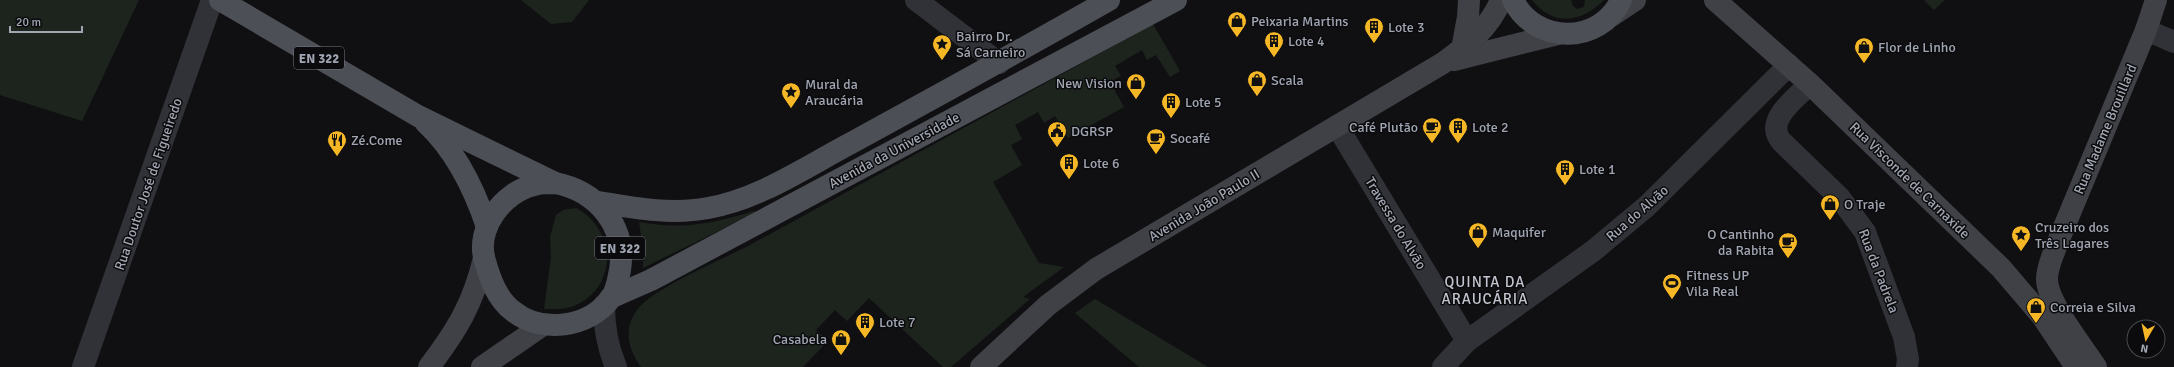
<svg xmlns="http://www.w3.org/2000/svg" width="2174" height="367" viewBox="0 0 2174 367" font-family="Signika,sans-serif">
	<rect width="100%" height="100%" fill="#101012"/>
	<g fill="#1d241e">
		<path d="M0,0H139L82,121L0,95Z"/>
		<path d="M521,0H589L572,22L551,24Z"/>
		<path d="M1532,0H1571L1573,6L1577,9L1584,7L1585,0H1604C1581,23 1554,27 1532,0Z"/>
		<path d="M1924,0H1945L1934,10Z"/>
		<path d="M1153,24L1180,71L1170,77L1156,55L1147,60L1142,50L1115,66L1121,76L1110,82L1124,107L1068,138L1055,116L1044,123L1038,112L1015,125L1022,139L1011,145L1022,165L993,182L1039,263L1064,267L1023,297L1030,299L951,367H943L869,298L847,321L835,310L816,330L828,341L803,367H641C628,349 623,329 637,310C653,288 723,259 750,245C884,171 1019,98 1153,24Z"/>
		<path d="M576,208C616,229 619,287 574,306C564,310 554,309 544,309L551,257L550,237L556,215L563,210Z"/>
		<path d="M754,211L755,213L643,268V248L639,222C684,230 711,224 754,211Z"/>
		<path d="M1095,299L1208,367H1139L1075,313Z"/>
	</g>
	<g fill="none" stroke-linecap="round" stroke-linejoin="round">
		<g stroke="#313237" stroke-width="22">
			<path d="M916,0L999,63"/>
			<path d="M2146,30L2174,42"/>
			<path d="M1810,84C1796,98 1763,121 1782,142L1840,198L1865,232L1904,337L1908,359L1907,367"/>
			<path d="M1337,126L1467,341"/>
			<path d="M604,305C604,328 607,346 616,367"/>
			<path d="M83,367L212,0"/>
			<path d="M1443,367L1467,341L1593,251L1647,206L1789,65"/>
		</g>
		<g stroke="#3f4147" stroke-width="22">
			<path d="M1715,0L1810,84L2001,268L2042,316L2076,367"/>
			<path d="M1611,16L1635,0"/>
			<path d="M1462,49L1468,17L1469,0"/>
			<path d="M1454,60L1558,34"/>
			<path d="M429,367C457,330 473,304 484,258"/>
			<path d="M482,367L543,325"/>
			<path d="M981,367L1048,305L1096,269L1443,63C1467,45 1489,29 1501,0"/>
			<path d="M2096,367C2083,347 2047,302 2047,279C2047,267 2053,255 2057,244L2146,30L2156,0"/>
		</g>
		<g stroke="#4d4f56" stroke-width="22">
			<path d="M220,0L418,116L555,183"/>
			<path d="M1513,0C1535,45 1600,45 1621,0"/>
			<path d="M426,123C456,151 474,188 487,227"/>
			<path d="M555,183C597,191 627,226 620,270C618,279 617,290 611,298C589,328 541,334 513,311C497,299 490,279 485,261C475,229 503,192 534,185C540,183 548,183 555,183Z"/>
			<path d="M598,202C634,208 672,215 708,208C760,199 807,166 853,142C939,95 1025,48 1109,0"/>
			<path d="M610,298L651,280L1176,0"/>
		</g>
	</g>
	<defs>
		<g id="shop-pin" transform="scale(1)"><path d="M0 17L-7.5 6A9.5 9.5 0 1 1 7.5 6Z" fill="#f5b725" stroke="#0b0b0d"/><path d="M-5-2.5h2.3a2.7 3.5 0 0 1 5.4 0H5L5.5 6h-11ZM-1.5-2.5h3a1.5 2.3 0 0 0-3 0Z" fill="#111"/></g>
		<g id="building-pin" transform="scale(1)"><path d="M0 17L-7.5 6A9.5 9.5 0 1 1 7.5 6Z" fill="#f5b725" stroke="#0b0b0d"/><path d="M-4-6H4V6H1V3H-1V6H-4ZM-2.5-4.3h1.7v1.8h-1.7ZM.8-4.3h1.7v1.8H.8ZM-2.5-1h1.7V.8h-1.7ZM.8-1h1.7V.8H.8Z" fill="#111"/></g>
		<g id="sight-pin" transform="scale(1)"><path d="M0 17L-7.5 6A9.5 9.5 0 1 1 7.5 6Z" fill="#f5b725" stroke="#0b0b0d"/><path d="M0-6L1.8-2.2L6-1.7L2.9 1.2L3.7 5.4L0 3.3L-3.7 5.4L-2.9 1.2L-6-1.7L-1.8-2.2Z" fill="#111"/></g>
		<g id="cafe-pin" transform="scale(1)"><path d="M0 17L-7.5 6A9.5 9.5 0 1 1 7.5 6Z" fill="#f5b725" stroke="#0b0b0d"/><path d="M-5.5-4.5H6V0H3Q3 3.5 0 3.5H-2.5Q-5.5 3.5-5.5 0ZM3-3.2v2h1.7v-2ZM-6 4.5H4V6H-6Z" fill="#111"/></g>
		<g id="civic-pin" transform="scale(1)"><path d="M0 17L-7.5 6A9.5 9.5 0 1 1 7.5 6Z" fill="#f5b725" stroke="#0b0b0d"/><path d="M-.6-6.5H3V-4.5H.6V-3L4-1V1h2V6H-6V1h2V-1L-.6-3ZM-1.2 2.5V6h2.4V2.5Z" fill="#111"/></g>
		<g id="restaurant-pin" transform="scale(1)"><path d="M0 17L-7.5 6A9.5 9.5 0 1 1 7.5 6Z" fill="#f5b725" stroke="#0b0b0d"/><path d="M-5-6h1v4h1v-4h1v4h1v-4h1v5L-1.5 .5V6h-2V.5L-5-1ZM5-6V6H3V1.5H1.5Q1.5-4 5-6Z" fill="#111"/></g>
		<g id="stadium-pin" transform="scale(1)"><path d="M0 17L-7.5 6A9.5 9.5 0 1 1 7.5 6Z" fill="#f5b725" stroke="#0b0b0d"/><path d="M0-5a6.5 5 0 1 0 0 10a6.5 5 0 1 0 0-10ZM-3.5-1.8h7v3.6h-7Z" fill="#111"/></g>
	</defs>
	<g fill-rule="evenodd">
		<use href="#shop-pin" x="1237" y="21"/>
		<use href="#building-pin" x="1374" y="27"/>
		<use href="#building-pin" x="1274" y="41"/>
		<use href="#sight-pin" x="942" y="44"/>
		<use href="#shop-pin" x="1864" y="47"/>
		<use href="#shop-pin" x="1257" y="80"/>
		<use href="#shop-pin" x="1136" y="83"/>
		<use href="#sight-pin" x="791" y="92"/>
		<use href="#building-pin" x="1171" y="102"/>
		<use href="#cafe-pin" x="1432" y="127"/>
		<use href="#building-pin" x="1458" y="127"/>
		<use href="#civic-pin" x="1057" y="131"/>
		<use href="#cafe-pin" x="1156" y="138"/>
		<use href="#restaurant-pin" x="337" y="140"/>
		<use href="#building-pin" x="1069" y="163"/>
		<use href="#building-pin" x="1565" y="169"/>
		<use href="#shop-pin" x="1830" y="204"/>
		<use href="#shop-pin" x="1478" y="232"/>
		<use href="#sight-pin" x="2021" y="235"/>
		<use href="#cafe-pin" x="1788" y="242"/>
		<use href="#stadium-pin" x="1672" y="283"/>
		<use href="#shop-pin" x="2036" y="307"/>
		<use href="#building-pin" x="865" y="322"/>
		<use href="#shop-pin" x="841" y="339"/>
	</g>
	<g text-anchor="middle" stroke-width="3" stroke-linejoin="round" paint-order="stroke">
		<g fill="#0b0b0d" stroke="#747881" stroke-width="1">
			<rect x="294" y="47" width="50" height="22" rx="3"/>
			<rect x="595" y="237" width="50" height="22" rx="3"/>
		</g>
		<g font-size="13" font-weight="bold" fill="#a1a6b3">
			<text x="319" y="63">EN 322</text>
			<text x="620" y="253">EN 322</text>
		</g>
		<g font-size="14" fill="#a1a6b3" stroke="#0b0b0d" text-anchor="start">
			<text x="1251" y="26">Peixaria Martins</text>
			<text x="1388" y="32">Lote 3</text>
			<text x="956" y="41">Bairro Dr.<tspan x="956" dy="16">Sá Carneiro</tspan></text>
			<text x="1288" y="46">Lote 4</text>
			<text x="1878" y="52">Flor de Linho</text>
			<text x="1271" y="85">Scala</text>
			<text x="1122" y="88" text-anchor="end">New Vision</text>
			<text x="805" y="89">Mural da<tspan x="805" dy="16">Araucária</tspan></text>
			<text x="1185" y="107">Lote 5</text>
			<text x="1418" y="132" text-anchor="end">Café Plutão</text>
			<text x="1472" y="132">Lote 2</text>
			<text x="1071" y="136">DGRSP</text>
			<text x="1170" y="143">Socafé</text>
			<text x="351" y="145">Zé.Come</text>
			<text x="1083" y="168">Lote 6</text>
			<text x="1579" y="174">Lote 1</text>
			<text x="1844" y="209">O Traje</text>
			<text x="2035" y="232">Cruzeiro dos<tspan x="2035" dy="16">Três Lagares</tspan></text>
			<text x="1492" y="237">Maquifer</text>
			<text x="1774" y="239" text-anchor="end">O Cantinho<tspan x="1774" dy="16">da Rabita</tspan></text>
			<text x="1686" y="280">Fitness UP<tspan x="1686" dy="16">Vila Real</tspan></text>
			<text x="2050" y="312">Correia e Silva</text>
			<text x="879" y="327">Lote 7</text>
			<text x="827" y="344" text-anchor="end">Casabela</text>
		</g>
		<g font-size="14" fill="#a1a6b3" stroke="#0b0b0d">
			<text transform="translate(2105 129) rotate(-67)" y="5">Rua Madame Brouillard</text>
			<text transform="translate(894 150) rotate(-28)" y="5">Avenida da Universidade</text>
			<text transform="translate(1910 180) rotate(44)" y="5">Rua Visconde de Carnaxide</text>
			<text transform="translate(148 184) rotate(-71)" y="5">Rua Doutor José de Figueiredo</text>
			<text transform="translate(1204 205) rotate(-31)" y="5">Avenida João Paulo II</text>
			<text transform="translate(1637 213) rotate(-41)" y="5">Rua do Alvão</text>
			<text transform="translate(1396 223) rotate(59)" y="5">Travessa do Alvão</text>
			<text transform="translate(1879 271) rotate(69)" y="5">Rua da Padrela</text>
		</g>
		<g font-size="15" letter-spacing="1" fill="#c2c5cf" stroke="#0b0b0d">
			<text x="1485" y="287">QUINTA DA<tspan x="1485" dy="17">ARAUCÁRIA</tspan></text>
		</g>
	</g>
	<g transform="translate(2146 339) rotate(189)"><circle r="19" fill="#0b0b0d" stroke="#47494f"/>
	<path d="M0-3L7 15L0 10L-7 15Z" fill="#f5b725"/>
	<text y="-6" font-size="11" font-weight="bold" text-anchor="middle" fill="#a1a6b3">N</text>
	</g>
	<path d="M10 26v6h72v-6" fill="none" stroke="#a1a6b3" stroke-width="2"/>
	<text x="16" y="26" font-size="12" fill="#a1a6b3" stroke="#0b0b0d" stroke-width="3" paint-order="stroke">20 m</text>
</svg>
